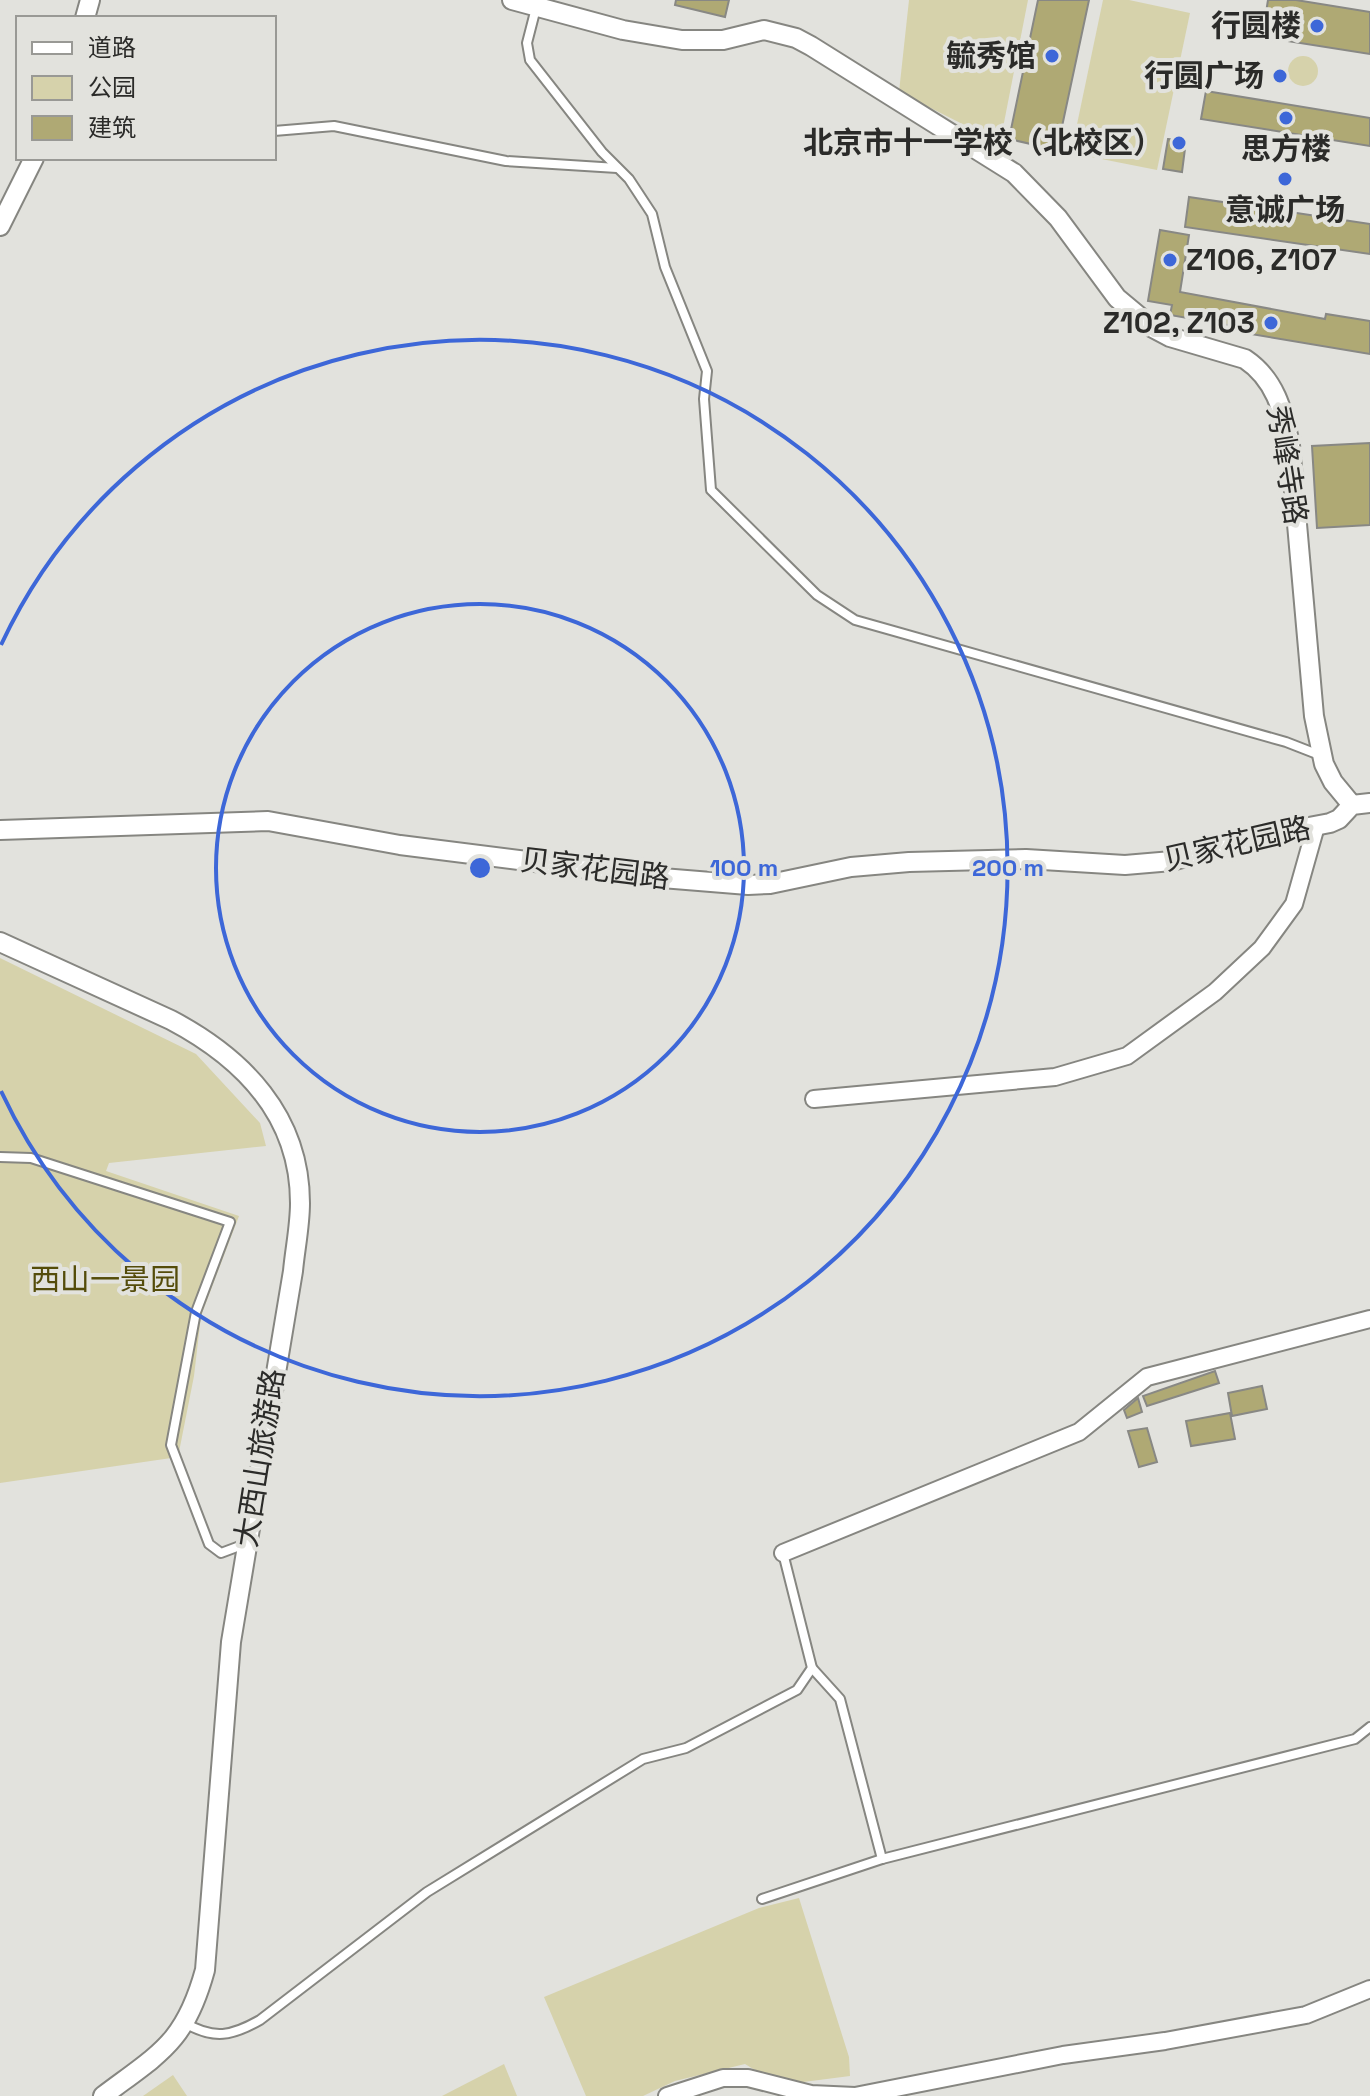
<svg xmlns="http://www.w3.org/2000/svg" width="1370" height="2096" viewBox="0 0 1370 2096" font-family="'Space Grotesk','Noto Sans SC',sans-serif">
	<rect width="100%" height="100%" fill="#e2e2dd"/>
	<g fill="#d6d2ab">
		<path d="M909,0H1028L1000,143L899,92Z"/>
		<path d="M1103,0H1129L1190,13L1157,170L1071,153Z"/>
		<circle cx="1303" cy="71" r="15"/>
		<path d="M0,958L196,1054L260,1123L266,1146L109,1163L106,1171L239,1216L201,1316L194,1376L178,1457L0,1483Z"/>
		<path d="M799,1898L849,2057L850,2076L780,2085L745,2064L675,2081L643,2096H586L544,1997L759,1908Z"/>
		<path d="M504,2064L517,2096H442Z"/>
		<path d="M173,2075L187,2096H143Z"/>
	</g>
	<g fill="#afa974" stroke="#888884" stroke-width="2">
		<path d="M676,0H729L725,17L675,5Z"/>
		<path d="M1038,0H1089L1057,150L1009,139Z"/>
		<path d="M1268,0H1296L1370,12V54L1262,37Z"/>
		<path d="M1206,91L1370,118V146L1201,119Z"/>
		<path d="M1168,139L1186,141L1182,172L1163,169Z"/>
		<path d="M1189,197L1370,224V254L1185,227Z"/>
		<path d="M1160,230L1189,235L1180,292L1325,319L1326,314L1370,321V354L1227,330L1228,325L1170,315L1172,305L1148,301Z"/>
		<path d="M1370,443V525L1317,528L1312,446Z"/>
		<path d="M1215,1371L1219,1383L1147,1406L1143,1396Z"/>
		<path d="M1262,1386L1267,1409L1232,1416L1228,1393Z"/>
		<path d="M1138,1398L1142,1412L1127,1418L1124,1410Z"/>
		<path d="M1230,1413L1235,1439L1191,1446L1186,1421Z"/>
		<path d="M1147,1428L1157,1462L1139,1467L1128,1431Z"/>
	</g>
	<g fill="none" stroke-linecap="round" stroke-linejoin="round">
		<g stroke="#868681" stroke-width="12">
			<g id="service">
				<path d="M536,8L527,43L530,60L602,152L629,179L652,214L665,267L707,371L704,399L711,490L817,595L855,620L1286,742L1322,756"/>
				<path d="M274,131L334,126L506,161L617,168"/>
				<path d="M0,1157L31,1158L230,1222L196,1312L171,1445L209,1544L221,1553L245,1544"/>
				<path d="M882,1859L1355,1739L1370,1727"/>
				<path d="M762,1899L882,1859L840,1699L812,1668"/>
				<path d="M185,2023C214,2040 232,2036 260,2020L427,1892L643,1759L686,1748L797,1690L812,1668L783,1553"/>
			</g>
		</g>
		<g stroke="#868681" stroke-width="20">
			<g id="minor">
				<path d="M814,1099L1055,1077L1127,1056L1215,992L1262,948L1294,904L1316,826"/>
				<path d="M783,1553L1079,1432L1147,1377L1370,1319"/>
				<path d="M667,2096L723,2078H748L811,2094L855,2096L1063,2055L1165,2041L1306,2015L1370,1989"/>
			</g>
		</g>
		<g stroke="#868681" stroke-width="22">
			<g id="tertiary">
				<path d="M512,0L623,30L682,40H723L764,30L796,38L811,46L1014,173L1058,218L1117,298L1153,328L1170,337L1245,359C1275,379 1283,410 1290,445L1314,716L1324,764L1333,782L1352,805"/>
				<path d="M85,18L90,0"/>
				<path d="M0,226L34,158"/>
				<path d="M0,830L268,821L400,845L662,878L748,885L770,884L851,867L909,862L1026,859L1125,865L1172,861L1252,838L1330,823L1339,819L1352,805L1370,803"/>
				<path d="M0,942L171,1020C243,1058 300,1116 300,1203C300,1226 295,1249 293,1271L231,1642L205,1970C185,2043 160,2053 103,2096"/>
			</g>
		</g>
		<use href="#service" stroke="#fff" stroke-width="8"/>
		<use href="#minor" stroke="#fff" stroke-width="16"/>
		<use href="#tertiary" stroke="#fff" stroke-width="18"/>
	</g>
	<g fill="none" stroke="#3d67d8" stroke-width="4">
		<circle cx="480" cy="868" r="264"/>
		<path d="M1 645A528 528 0 1 1 1 1091"/>
	</g>
	<g fill="#3d67d8" stroke="#e2e2dd" stroke-width="3">
		<circle cx="1317" cy="26" r="8"/>
		<circle cx="1052" cy="56" r="8"/>
		<circle cx="1280" cy="76" r="8"/>
		<circle cx="1286" cy="118" r="8"/>
		<circle cx="1179" cy="143" r="8"/>
		<circle cx="1285" cy="179" r="8"/>
		<circle cx="1170" cy="260" r="8"/>
		<circle cx="1271" cy="323" r="8"/>
	</g>
	<g text-anchor="middle" stroke-width="8" stroke-linejoin="round" paint-order="stroke">
		<g font-size="30" font-weight="bold" fill="#2b2b29" stroke="#e2e2dd" text-anchor="end">
			<text x="1301" y="36">行圆楼</text>
			<text x="1036" y="66">毓秀馆</text>
			<text x="1264" y="86">行圆广场</text>
			<text x="1163" y="153">北京市十一学校（北校区）</text>
			<text x="1286" y="159" text-anchor="middle">思方楼</text>
			<text x="1285" y="220" text-anchor="middle">意诚广场</text>
			<text x="1186" y="270" text-anchor="start">Z106, Z107</text>
			<text x="1255" y="333">Z102, Z103</text>
		</g>
		<g font-size="30" fill="#2b2b29" stroke="#e2e2dd">
			<text transform="translate(1287 465) rotate(81)" y="10">秀峰寺路</text>
			<text transform="translate(1237 844) rotate(-13)" y="10">贝家花园路</text>
			<text transform="translate(595 869) rotate(7)" y="10">贝家花园路</text>
			<text transform="translate(260 1458) rotate(-81)" y="10">大西山旅游路</text>
		</g>
		<g font-size="30" fill="#544c0a" stroke="#e2e2dd">
			<text x="105" y="1290">西山一景园</text>
		</g>
	</g>
	<circle cx="480" cy="868" r="12" fill="#3d67d8" stroke="#e2e2dd" stroke-width="4"/>
	<g font-size="24" text-anchor="middle" font-weight="bold" fill="#3d67d8" stroke="#e2e2dd" stroke-width="8" stroke-linejoin="round" paint-order="stroke">
		<text x="744" y="876">100 m</text>
		<text x="1008" y="876">200 m</text>
	</g>
	<rect x="16" y="16" width="260" height="144" fill="#e2e2dd" stroke="#999995" stroke-width="2"/>
	<rect x="32" y="42" width="40" height="12" fill="#ffffff" stroke="#999995" stroke-width="2"/>
	<text x="88" y="56" font-size="24" fill="#2b2b29">道路</text>
	<rect x="32" y="76" width="40" height="24" fill="#d6d2ab" stroke="#999995" stroke-width="2"/>
	<text x="88" y="96" font-size="24" fill="#2b2b29">公园</text>
	<rect x="32" y="116" width="40" height="24" fill="#afa974" stroke="#999995" stroke-width="2"/>
	<text x="88" y="136" font-size="24" fill="#2b2b29">建筑</text>
</svg>
